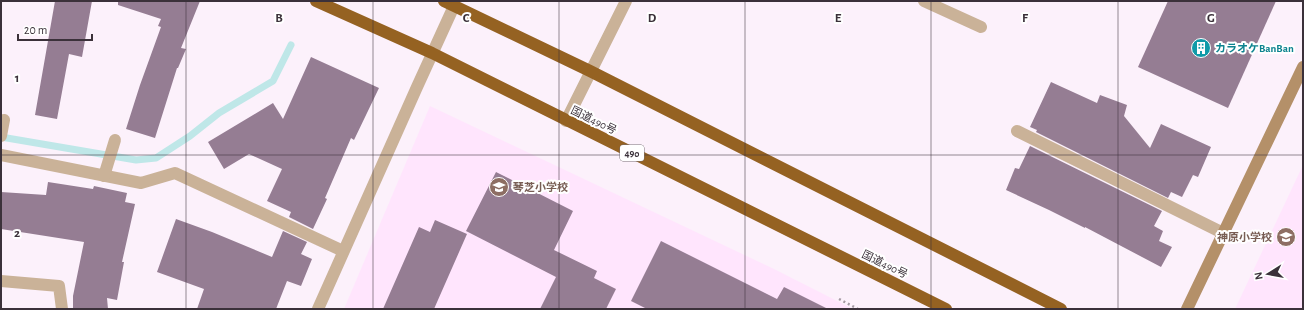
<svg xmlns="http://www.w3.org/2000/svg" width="1304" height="310" viewBox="0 0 1304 310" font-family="'Alegreya Sans','Noto Sans JP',sans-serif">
	<rect width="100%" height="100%" fill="#fcf1fb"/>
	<g fill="#ffe5fd">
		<path d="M430,106L774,269L853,309H344Z"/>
		<path d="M1303,165V309H1235Z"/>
	</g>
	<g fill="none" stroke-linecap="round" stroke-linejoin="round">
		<path stroke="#bfe7e8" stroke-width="7" d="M1,137L136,160L156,158L190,136L219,113L273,81L291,45"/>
	</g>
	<g fill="#957d93">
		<path d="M55,1H92L82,57L69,54L57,119L35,115Z"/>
		<path d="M118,1H200L181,48L186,49L178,68H177L155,138L126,129L140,85L161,27L158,26L161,19L118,5Z"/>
		<path d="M1168,1H1276L1228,108L1138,67Z"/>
		<path d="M311,57L379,88L354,140L351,138L325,198L327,199L313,229L289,217L291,212L267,201L282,169L249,154L224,169L208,142L273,103L283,119Z"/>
		<path d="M1051,82L1097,103L1100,95L1127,105L1124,116L1150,148L1161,124L1211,147L1198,177L1193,175L1182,197L1171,192L1168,198L1036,132L1037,130L1030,127Z"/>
		<path d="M1030,146L1162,211L1154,226L1163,231L1159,241L1172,247L1161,267L1085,227V228L1049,210L1006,190L1015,168L1019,169Z"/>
		<path d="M496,172L573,211L554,250L597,271L594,278L616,289L606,309H540L556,277L466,231Z"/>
		<path d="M48,182L93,189L94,186L127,193L125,202L135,204L122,262H124L117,300L107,298L108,309H73V296L84,242L1,229V192L46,195Z"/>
		<path d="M176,219L212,232L272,257L283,231L307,242L301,254L312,259L301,286L287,281L276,309H197L204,289L157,272Z"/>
		<path d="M435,220L467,234L434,309H383L419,227L430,232Z"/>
		<path d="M661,241L777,299L784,287L828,309H647L631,301Z"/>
	</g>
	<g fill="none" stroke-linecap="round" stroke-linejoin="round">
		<path stroke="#a499a3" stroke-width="2.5" stroke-dasharray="2 3" stroke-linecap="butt" d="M839,299L858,309"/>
		<g stroke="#cab298" stroke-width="12">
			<path d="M924,1L981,27"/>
			<path d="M566,121L626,1"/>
			<path d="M1017,131L1223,233"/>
			<path d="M1,136L4,120"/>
			<path d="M1,155L141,183L175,173L343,251"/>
			<path d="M104,176L115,140"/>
			<path d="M1,281L59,286L62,309"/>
			<path d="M318,309L417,87L454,6"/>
		</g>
		<path stroke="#b49069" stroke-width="12" d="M1187,309L1303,67"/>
		<g stroke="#956222" stroke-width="12">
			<path d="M316,1L432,53L946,309"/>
			<path d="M444,1L590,71L1061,309"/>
		</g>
	</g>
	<path fill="none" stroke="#3b313a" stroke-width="1" stroke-opacity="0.55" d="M186,1V309M373,1V309M559,1V309M745,1V309M931,1V309M1118,1V309M1,155H1303"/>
	<defs>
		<g id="building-disc" transform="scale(1)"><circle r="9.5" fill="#0f9aa8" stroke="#fff"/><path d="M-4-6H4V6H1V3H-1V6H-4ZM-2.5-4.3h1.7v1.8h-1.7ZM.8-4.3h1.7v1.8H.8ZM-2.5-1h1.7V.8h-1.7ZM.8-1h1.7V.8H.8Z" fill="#fff"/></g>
		<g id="school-disc" transform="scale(1)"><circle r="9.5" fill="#8d6e63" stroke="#fff"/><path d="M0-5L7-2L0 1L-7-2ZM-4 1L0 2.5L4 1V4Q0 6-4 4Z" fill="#fff"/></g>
	</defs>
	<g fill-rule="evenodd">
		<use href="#building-disc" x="1201" y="48"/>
		<use href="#school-disc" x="499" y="187"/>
		<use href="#school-disc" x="1286" y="237"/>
	</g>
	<g text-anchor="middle" stroke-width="4" stroke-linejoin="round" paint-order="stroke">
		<rect fill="#fff" stroke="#766f75" stroke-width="1" x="620" y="145" width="24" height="16" rx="3"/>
		<g font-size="10" font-weight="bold" fill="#3b313a">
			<text x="632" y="157">490</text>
		</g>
		<g font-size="11" font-weight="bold" fill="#0d838f" stroke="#fff" text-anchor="start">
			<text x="1215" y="52">カラオケBanBan</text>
		</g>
		<g font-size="11" fill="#3b313a" stroke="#fff">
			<text transform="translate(594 120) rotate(26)" y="4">国道490号</text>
			<text transform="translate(885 264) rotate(26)" y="4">国道490号</text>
		</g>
		<g font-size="11" font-weight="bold" fill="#785e54" stroke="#fff" text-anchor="start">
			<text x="513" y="191">琴芝小学校</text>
			<text x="1272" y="241" text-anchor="end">神原小学校</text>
		</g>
	</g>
	<g font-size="13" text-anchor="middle" font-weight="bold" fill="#3b313a" stroke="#fff" stroke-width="4" stroke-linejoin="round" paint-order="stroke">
		<text x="279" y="22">B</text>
		<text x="466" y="22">C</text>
		<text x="652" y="22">D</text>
		<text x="838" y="22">E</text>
		<text x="1025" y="22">F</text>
		<text x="1211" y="22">G</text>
		<text x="17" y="82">1</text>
		<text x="17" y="237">2</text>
	</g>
	<rect width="1304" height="310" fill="none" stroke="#3b313a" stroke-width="4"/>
	<g transform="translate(1268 274) rotate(259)" stroke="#ffffff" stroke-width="3" paint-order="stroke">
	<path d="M0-3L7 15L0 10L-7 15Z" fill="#3b313a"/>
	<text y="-6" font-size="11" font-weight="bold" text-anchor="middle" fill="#3b313a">N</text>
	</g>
	<path d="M18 34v6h74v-6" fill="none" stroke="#3b313a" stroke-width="2"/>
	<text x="24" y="34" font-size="12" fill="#3b313a" stroke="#ffffff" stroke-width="3" paint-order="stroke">20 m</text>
</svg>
